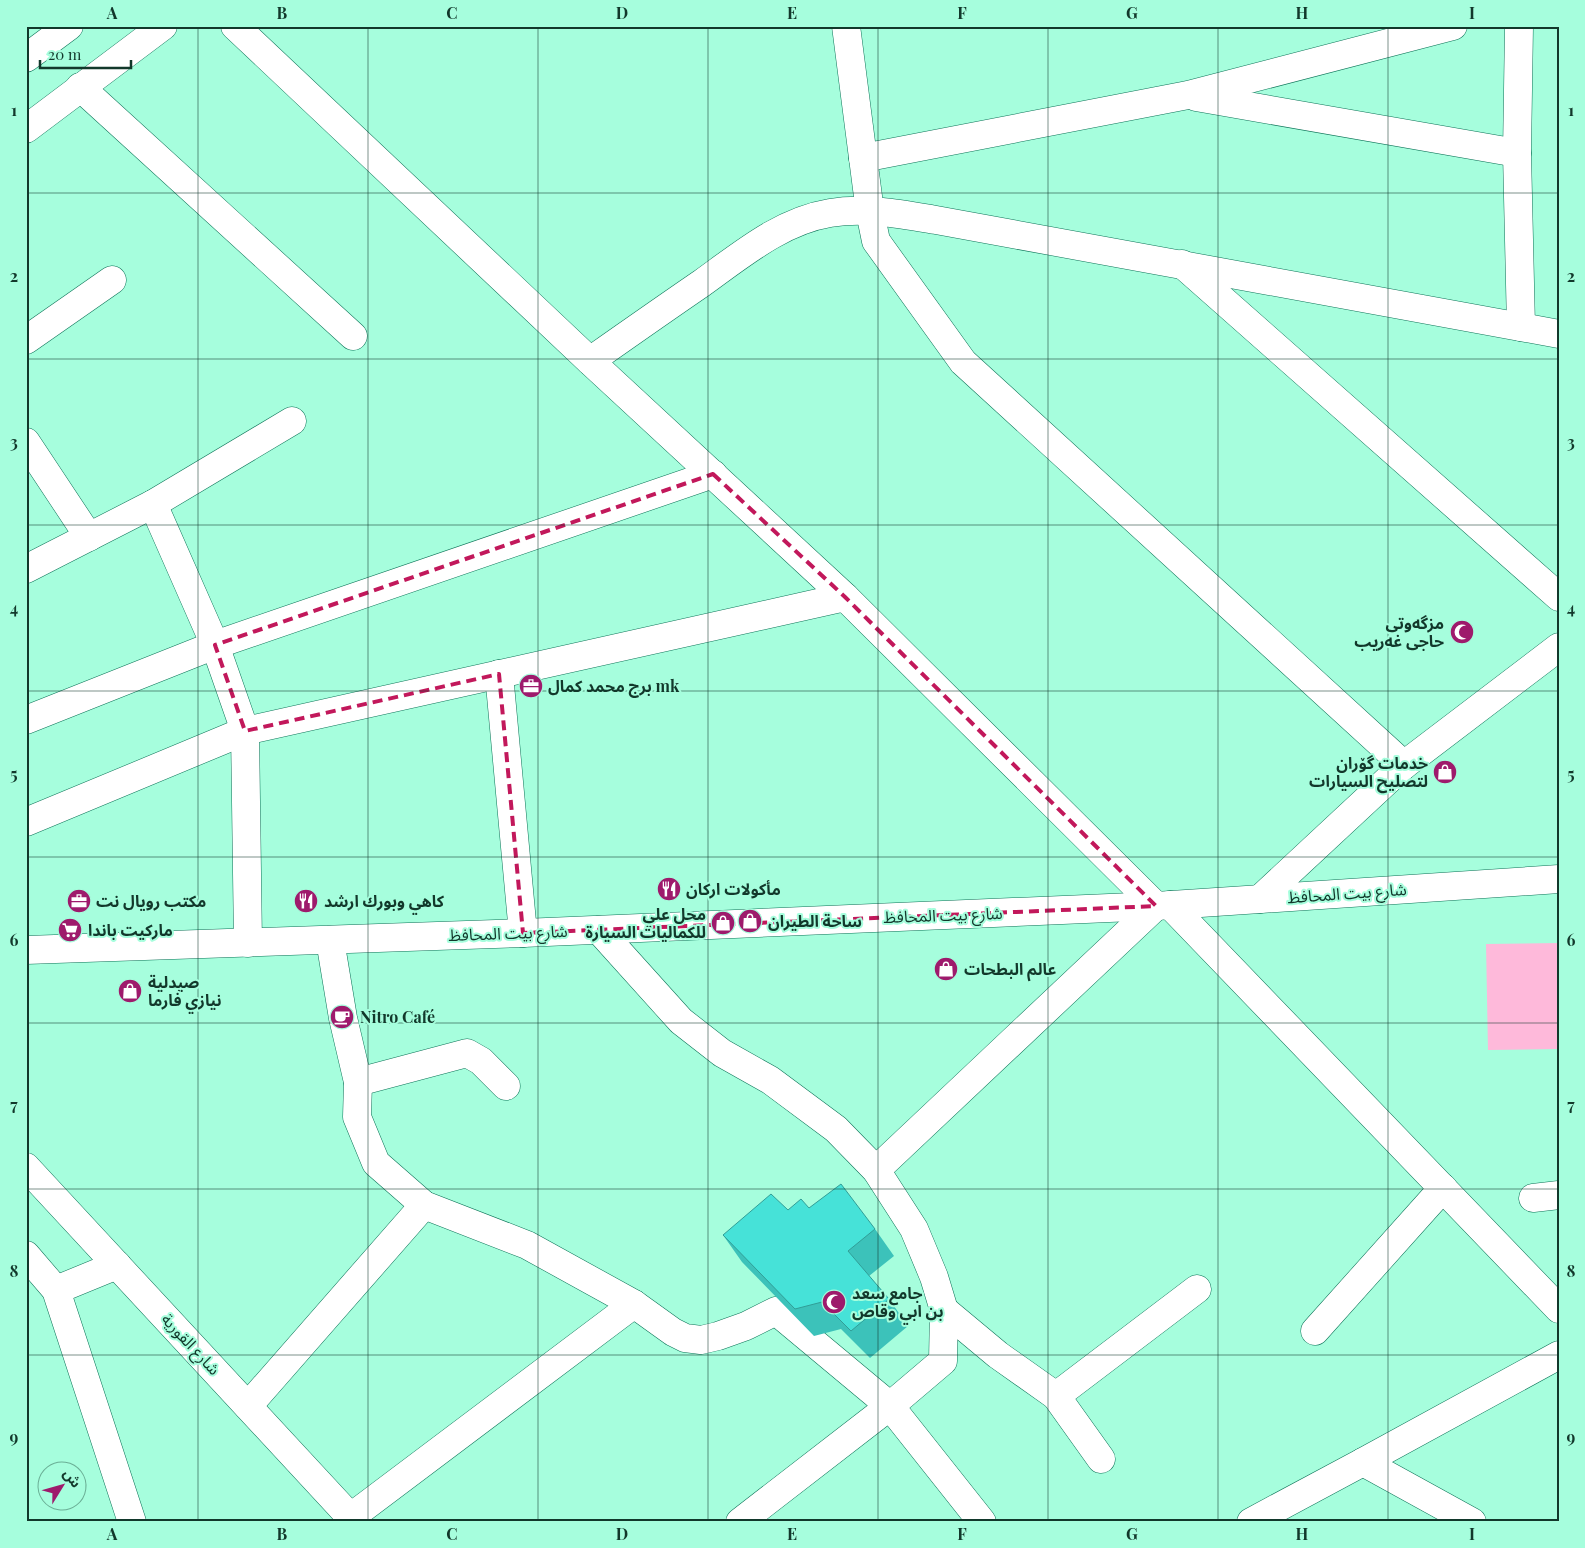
<svg xmlns="http://www.w3.org/2000/svg" width="1585" height="1548" viewBox="0 0 1585 1548" font-family="'Playfair Display','Noto Sans Arabic',serif">
	<rect width="100%" height="100%" fill="#a6fedd"/>
	<path fill="#feb9da" d="M1559,943V1049L1488,1050L1486,944Z"/>
	<g fill="none" stroke-linecap="round" stroke-linejoin="round">
		<g stroke="#0d7458" stroke-width="29">
			<g id="minor">
				<path d="M235,26L590,361L845,597L1156,906L876,1170"/>
				<path d="M846,26L870,212L876,241L963,362L1404,765"/>
				<path d="M1519,26L1517,153L1521,327"/>
				<path d="M80,87L353,336"/>
				<path d="M1196,97L1517,153"/>
				<path d="M26,129L163,26"/>
				<path d="M863,158L1188,95L1453,26"/>
				<path d="M1182,264L1559,597"/>
				<path d="M26,340L112,280"/>
				<path d="M590,361C627,335 664,309 702,283C741,255 781,221 830,213C865,207 901,214 936,220L1559,334"/>
				<path d="M26,442L89,537"/>
				<path d="M153,504L215,645L245,731L248,943"/>
				<path d="M26,569L153,504L292,421"/>
				<path d="M499,674L523,933"/>
				<path d="M26,720L215,645L713,474"/>
				<path d="M26,822L245,731L845,597"/>
				<path d="M1260,899L1404,765L1559,647"/>
				<path d="M1170,905L1559,1309"/>
				<path d="M599,930L681,1021L722,1053L770,1080L836,1129L876,1170L914,1229L934,1277L944,1310L943,1361L890,1406L740,1522"/>
				<path d="M330,940L343,1018L358,1082L357,1117L376,1163L424,1205L527,1245L634,1304L673,1332L685,1338L701,1340L718,1336L746,1326L776,1311L890,1406L982,1522"/>
				<path d="M358,1082L467,1053L481,1061L506,1086"/>
				<path d="M26,1167L355,1522"/>
				<path d="M1533,1198L1559,1195"/>
				<path d="M26,1255L56,1290L132,1522"/>
				<path d="M56,1290L117,1265"/>
				<path d="M944,1310L998,1355L1056,1396L1101,1459"/>
				<path d="M1315,1331L1443,1188"/>
				<path d="M1056,1396L1197,1289"/>
				<path d="M248,1406L424,1205"/>
				<path d="M351,1517L634,1304"/>
				<path d="M1251,1522L1363,1462"/>
				<path d="M1472,1522L1363,1462L1559,1355"/>
			</g>
		</g>
		<g stroke="#0d7458" stroke-width="29">
			<path id="major" d="M26,950L523,933L1156,906L1559,879"/>
		</g>
		<g stroke="#0d7458" stroke-width="29">
			<path id="highway" d="M26,58L69,26"/>
		</g>
		<use href="#minor" stroke="#fff" stroke-width="28"/>
		<use href="#major" stroke="#fff" stroke-width="28"/>
		<use href="#highway" stroke="#fff" stroke-width="28"/>
	</g>
	<path fill="#3cc2ba" d="M809,1208L875,1229L894,1256L869,1276L889,1299L908,1326L870,1358L841,1329L814,1336L742,1262L723,1235L788,1210Z"/>
	<path fill="#46e2d8" stroke="#319e97" d="M841,1184L875,1229L848,1251L889,1299L851,1331L822,1302L795,1309L723,1235L771,1194L788,1210L801,1199L809,1208Z"/>
	<path fill="none" stroke="#c2185b" stroke-width="4" stroke-dasharray="10 6" stroke-linejoin="round" d="M713,474L845,597L1156,906L523,933L499,674L245,731L215,645Z"/>
	<path fill="none" stroke="#12382b" stroke-width="1" stroke-opacity="0.55" d="M198,26V1522M368,26V1522M538,26V1522M708,26V1522M878,26V1522M1048,26V1522M1218,26V1522M1388,26V1522M26,193H1559M26,359H1559M26,525H1559M26,691H1559M26,857H1559M26,1023H1559M26,1189H1559M26,1355H1559"/>
	<defs>
		<g id="mosque-disc" transform="scale(1.25)"><circle r="9.5" fill="#9e1a6c" stroke="#a6fedd"/><path d="M3.5-4.9A6 6 0 1 0 3.5 4.9A5 5 0 1 1 3.5-4.9Z" fill="#fff"/></g>
		<g id="office-disc" transform="scale(1.25)"><circle r="9.5" fill="#9e1a6c" stroke="#a6fedd"/><path d="M-6-3h4V-5.5h4V-3h4V5H-6ZM-1-4.5V-3h2v-1.5ZM-6 0V1H6V0Z" fill="#fff"/></g>
		<g id="shop-disc" transform="scale(1.25)"><circle r="9.5" fill="#9e1a6c" stroke="#a6fedd"/><path d="M-5-2.5h2.3a2.7 3.5 0 0 1 5.4 0H5L5.5 6h-11ZM-1.5-2.5h3a1.5 2.3 0 0 0-3 0Z" fill="#fff"/></g>
		<g id="restaurant-disc" transform="scale(1.25)"><circle r="9.5" fill="#9e1a6c" stroke="#a6fedd"/><path d="M-5-6h1v4h1v-4h1v4h1v-4h1v5L-1.5 .5V6h-2V.5L-5-1ZM5-6V6H3V1.5H1.5Q1.5-4 5-6Z" fill="#fff"/></g>
		<g id="supermarket-disc" transform="scale(1.25)"><circle r="9.5" fill="#9e1a6c" stroke="#a6fedd"/><path d="M-6-5.5h2.5l.6 2H6L4.5 2H-2.5L-4.4-4H-6ZM-1.5 3.2a1.3 1.3 0 1 0 .1 0ZM3 3.2a1.3 1.3 0 1 0 .1 0Z" fill="#fff"/></g>
		<g id="cafe-disc" transform="scale(1.25)"><circle r="9.5" fill="#9e1a6c" stroke="#a6fedd"/><path d="M-5.5-4.5H6V0H3Q3 3.5 0 3.5H-2.5Q-5.5 3.5-5.5 0ZM3-3.2v2h1.7v-2ZM-6 4.5H4V6H-6Z" fill="#fff"/></g>
	</defs>
	<g fill-rule="evenodd">
		<use href="#mosque-disc" x="1462" y="632"/>
		<use href="#office-disc" x="531" y="686"/>
		<use href="#shop-disc" x="1445" y="772"/>
		<use href="#restaurant-disc" x="669" y="889"/>
		<use href="#office-disc" x="79" y="901"/>
		<use href="#restaurant-disc" x="306" y="901"/>
		<use href="#shop-disc" x="750" y="921"/>
		<use href="#shop-disc" x="723" y="923"/>
		<use href="#supermarket-disc" x="70" y="930"/>
		<use href="#shop-disc" x="946" y="969"/>
		<use href="#shop-disc" x="130" y="991"/>
		<use href="#cafe-disc" x="342" y="1017"/>
		<use href="#mosque-disc" x="834" y="1302"/>
	</g>
	<g text-anchor="middle" stroke-width="4" stroke-linejoin="round" paint-order="stroke">
		<g font-size="16" font-weight="bold" fill="#12382b" stroke="#a6fedd" text-anchor="start">
			<text x="1444" y="629" text-anchor="end">مزگەوتی<tspan x="1444" dy="18">حاجی غەریب</tspan></text>
			<text x="548" y="692">برج محمد كمال mk</text>
			<text x="1428" y="769" text-anchor="end">خدمات گۆران<tspan x="1428" dy="18">لتصليح السيارات</tspan></text>
			<text x="686" y="895">مأكولات اركان</text>
			<text x="96" y="907">مكتب رويال نت</text>
			<text x="324" y="907">كاهي وبورك ارشد</text>
			<text x="706" y="920" text-anchor="end">محل علي<tspan x="706" dy="18">للكماليات السيارة</tspan></text>
			<text x="768" y="927">ساحة الطيران</text>
			<text x="88" y="936">ماركيت باندا</text>
			<text x="964" y="975">عالم البطحات</text>
			<text x="148" y="988">صيدلية<tspan x="148" dy="18">نيازي فارما</tspan></text>
			<text x="360" y="1023">Nitro Café</text>
			<text x="852" y="1299">جامع سعد<tspan x="852" dy="18">بن ابي وقاص</tspan></text>
		</g>
		<g font-size="16" fill="#12382b" stroke="#a6fedd">
			<text transform="translate(1347 893) rotate(-4)" y="6">شارع بيت المحافظ</text>
			<text transform="translate(943 915) rotate(-2)" y="6">شارع بيت المحافظ</text>
			<text transform="translate(508 933) rotate(-2)" y="6">شارع بيت المحافظ</text>
			<text transform="translate(191 1344) rotate(47)" y="6">شارع القورية</text>
		</g>
	</g>
	<rect width="1585" height="1548" fill="none" stroke="#a6fedd" stroke-width="55"/>
	<g transform="translate(62 1486) rotate(53)"><circle r="24" fill="#a6fedd" stroke="#6baf96"/>
	<path d="M0-4L9 19L0 12L-9 19Z" fill="#9e1a6c"/>
	<text y="-8" font-size="14" font-weight="bold" text-anchor="middle" fill="#12382b">ش</text>
	</g>
	<path d="M40 60v8h91v-8" fill="none" stroke="#12382b" stroke-width="2.5"/>
	<text x="48" y="60" font-size="15" fill="#12382b" stroke="#a6fedd" stroke-width="4" paint-order="stroke">20 m</text>
	<rect x="28" y="28" width="1530" height="1492" fill="none" stroke="#12382b" stroke-width="2"/>
	<g font-size="16" text-anchor="middle" font-weight="bold" fill="#12382b">
		<text x="112" y="19">A</text>
		<text x="282" y="19">B</text>
		<text x="452" y="19">C</text>
		<text x="622" y="19">D</text>
		<text x="792" y="19">E</text>
		<text x="962" y="19">F</text>
		<text x="1132" y="19">G</text>
		<text x="1302" y="19">H</text>
		<text x="1472" y="19">I</text>
		<text x="14" y="116">1</text>
		<text x="1571" y="116">1</text>
		<text x="14" y="282">2</text>
		<text x="1571" y="282">2</text>
		<text x="14" y="448">3</text>
		<text x="1571" y="448">3</text>
		<text x="14" y="614">4</text>
		<text x="1571" y="614">4</text>
		<text x="14" y="780">5</text>
		<text x="1571" y="780">5</text>
		<text x="14" y="946">6</text>
		<text x="1571" y="946">6</text>
		<text x="14" y="1111">7</text>
		<text x="1571" y="1111">7</text>
		<text x="14" y="1277">8</text>
		<text x="1571" y="1277">8</text>
		<text x="14" y="1443">9</text>
		<text x="1571" y="1443">9</text>
		<text x="112" y="1540">A</text>
		<text x="282" y="1540">B</text>
		<text x="452" y="1540">C</text>
		<text x="622" y="1540">D</text>
		<text x="792" y="1540">E</text>
		<text x="962" y="1540">F</text>
		<text x="1132" y="1540">G</text>
		<text x="1302" y="1540">H</text>
		<text x="1472" y="1540">I</text>
	</g>
</svg>
